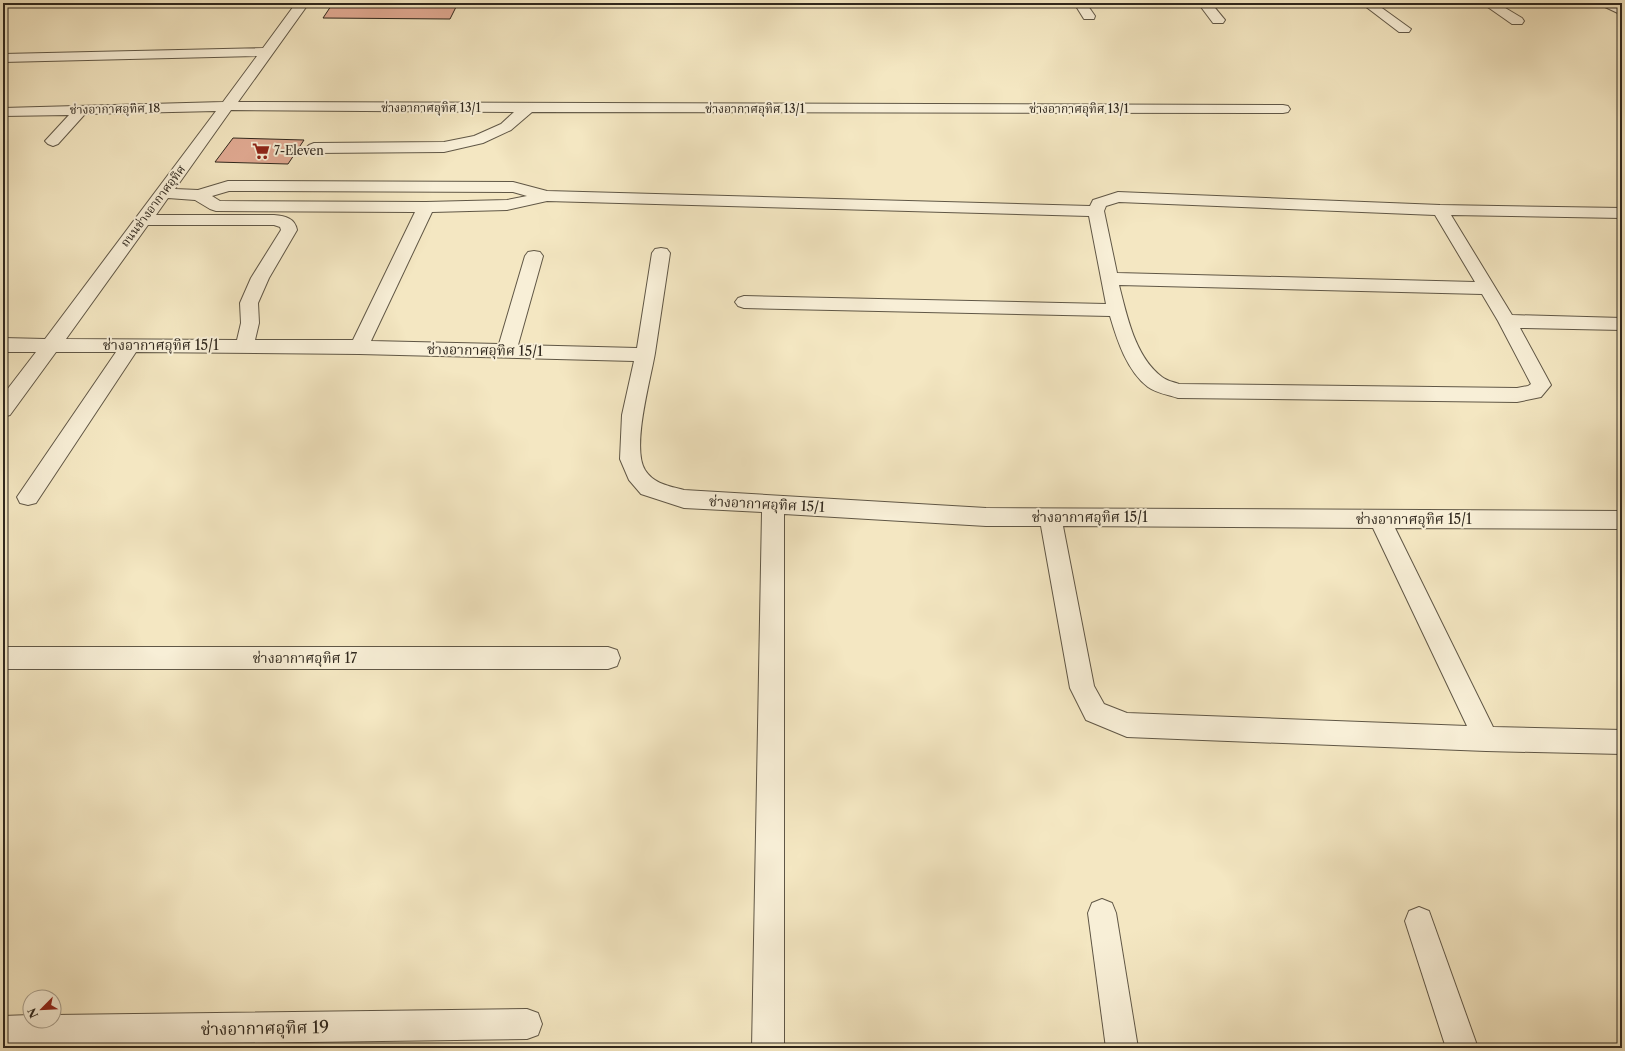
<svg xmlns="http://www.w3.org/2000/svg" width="1625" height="1051" viewBox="0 0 1625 1051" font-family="'Libre Caslon Text','Noto Serif Thai',serif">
	<rect width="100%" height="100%" fill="#f4e7c2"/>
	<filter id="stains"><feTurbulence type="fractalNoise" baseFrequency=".005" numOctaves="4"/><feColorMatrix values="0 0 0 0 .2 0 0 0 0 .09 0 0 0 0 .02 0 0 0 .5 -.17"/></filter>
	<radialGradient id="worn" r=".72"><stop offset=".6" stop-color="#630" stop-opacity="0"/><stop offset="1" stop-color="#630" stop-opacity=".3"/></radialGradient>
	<g fill="#e2ab94" stroke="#2f271d">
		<path d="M333,3H458L450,19L323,18Z"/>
		<path d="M233,138L304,140L288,164L215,162Z"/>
	</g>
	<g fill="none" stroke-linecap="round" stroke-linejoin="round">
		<g stroke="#605746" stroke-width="2">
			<g id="minor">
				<path d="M296,3H309L238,102L1283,105L1288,106L1290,109L1288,112L1283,113L532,112L511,130L483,143L444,152L314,153L309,151L306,148L309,145L314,143L444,142L474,136L501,124L514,112L231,110L175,189L198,190L228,181L513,182L547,191L1090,206L1093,200L1118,192L1440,205L1622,208V218L1451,215L1512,315L1622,318V330L1520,328L1551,385L1541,397L1517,402L1178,398C1169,395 1156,393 1148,387C1127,371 1117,340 1110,316L744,308L738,306L735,302L738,298L744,296L1106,304L1089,216L547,201L507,210L432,212L371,341L499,344L525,256L528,252L534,251L540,252L543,256L518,345L637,348L652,253L655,249L661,248L667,249L670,253C665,286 660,320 655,353C651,378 631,448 645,470C654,484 669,486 684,490L986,508L1622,511V529L1395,528L1493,727L1622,730V754L1486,751L1127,737L1086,720L1070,688L1041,526H986L784,514V1048H752L762,512L684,508L641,494L629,480L620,459L622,415L634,361L359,354L136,352L36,503L28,505L20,503L17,497L116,352H56L10,415L3,417V395L36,352H3V338L45,339L216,111L85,114L58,144L53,146L48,144L45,141L69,115L3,116V108L223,102L257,56L3,62V54L263,48ZM229,191L513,192L527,196L507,200L426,202L220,201L212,196ZM168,198L195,200L210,209L216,211L415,212L353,340H255L259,323L258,303L269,278L297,230C295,218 285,216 274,215H156ZM1119,202L1435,215L1475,282L1117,273L1104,211L1106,206ZM148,225H274L280,227L281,230L251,278L240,303L241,323L237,340L66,339ZM1119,285L1482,294L1498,321L1531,384L1528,386L1517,388L1179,384C1174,382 1167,381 1162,377C1135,357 1127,316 1119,285ZM1063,526L1373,528L1467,726L1127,713L1104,704L1094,686Z"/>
				<path d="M1074,3H1086L1095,16L1094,19H1084Z"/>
				<path d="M1198,3H1211L1225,20L1223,23H1213Z"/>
				<path d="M1361,3H1375L1411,29L1409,32H1399Z"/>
				<path d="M1482,3H1497L1522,18L1524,21L1522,24H1512Z"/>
				<path d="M1602,3H1617L1622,6V15L1603,6Z"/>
				<path d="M3,647H608L617,650L620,658L617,666L608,669H3Z"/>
				<path d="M1102,899L1112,903L1116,913L1138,1048H1106L1088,913L1092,903Z"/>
				<path d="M1419,907L1429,911L1478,1048H1446L1405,921L1409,911Z"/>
				<path d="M527,1009L538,1013L542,1024L538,1035L527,1039L3,1046V1016L30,1015V1021H54V1015Z"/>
			</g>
		</g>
		<use href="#minor" fill="#f8efd7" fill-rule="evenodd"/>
	</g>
	<defs>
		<g id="supermarket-bare" transform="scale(1.38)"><path d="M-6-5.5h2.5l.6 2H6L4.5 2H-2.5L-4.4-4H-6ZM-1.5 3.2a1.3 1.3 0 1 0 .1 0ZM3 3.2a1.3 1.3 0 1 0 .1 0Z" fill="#8f2418" stroke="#f8efd7" stroke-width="2.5" paint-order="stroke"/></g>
	</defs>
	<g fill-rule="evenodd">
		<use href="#supermarket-bare" x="261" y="151"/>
	</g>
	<g text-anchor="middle" stroke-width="4" stroke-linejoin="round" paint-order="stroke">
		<g font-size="12" fill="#2f271d" stroke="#f8efd7">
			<text x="431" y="112">ช่างอากาศอุทิศ 13/1</text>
			<text transform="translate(115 109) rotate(-1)" y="4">ช่างอากาศอุทิศ 18</text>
			<text x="755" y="113">ช่างอากาศอุทิศ 13/1</text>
			<text x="1079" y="113">ช่างอากาศอุทิศ 13/1</text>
			<text transform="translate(153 206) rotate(-53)" y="4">ถนนช่างอากาศอุทิศ</text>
		</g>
		<g font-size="12" fill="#2f271d" stroke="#f8efd7" text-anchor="start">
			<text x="274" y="155">7-Eleven</text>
		</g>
		<g font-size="14" fill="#2f271d" stroke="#f8efd7">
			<text x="161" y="350">ช่างอากาศอุทิศ 15/1</text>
			<text transform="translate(485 350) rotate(1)" y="5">ช่างอากาศอุทิศ 15/1</text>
			<text transform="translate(767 504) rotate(3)" y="5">ช่างอากาศอุทิศ 15/1</text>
			<text x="1090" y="522">ช่างอากาศอุทิศ 15/1</text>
			<text x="1414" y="524">ช่างอากาศอุทิศ 15/1</text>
			<text x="305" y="663">ช่างอากาศอุทิศ 17</text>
		</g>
		<g font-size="17" fill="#2f271d" stroke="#f8efd7">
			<text transform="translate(265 1028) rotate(-1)" y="6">ช่างอากาศอุทิศ 19</text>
		</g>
	</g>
	<rect width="1625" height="1051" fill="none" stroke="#f4e7c2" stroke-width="16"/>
	<rect x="4" y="4" width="1617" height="1043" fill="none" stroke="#2f271d" stroke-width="2"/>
	<rect x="8" y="8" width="1609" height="1035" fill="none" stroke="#2f271d"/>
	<g transform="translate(42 1009) rotate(246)"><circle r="19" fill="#f8efd7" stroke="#a89f8d"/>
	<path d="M0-3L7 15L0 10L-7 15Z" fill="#8f2418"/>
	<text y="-6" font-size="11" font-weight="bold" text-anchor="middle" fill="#2f271d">N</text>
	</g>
	<rect width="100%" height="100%" filter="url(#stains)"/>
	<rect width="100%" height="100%" fill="url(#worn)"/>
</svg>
